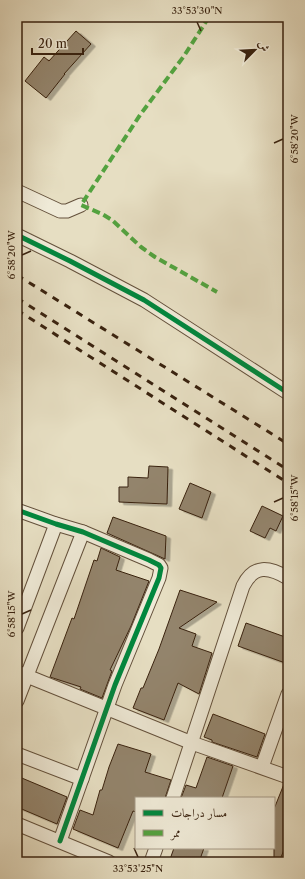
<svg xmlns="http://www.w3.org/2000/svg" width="305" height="879" viewBox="0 0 305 879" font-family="'Libre Caslon Text',Amiri,serif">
	<defs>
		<filter id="shadow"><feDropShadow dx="4.5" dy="2.5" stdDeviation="0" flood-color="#0004"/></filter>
	</defs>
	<rect width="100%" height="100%" fill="#e6dec2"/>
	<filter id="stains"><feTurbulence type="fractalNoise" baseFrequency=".005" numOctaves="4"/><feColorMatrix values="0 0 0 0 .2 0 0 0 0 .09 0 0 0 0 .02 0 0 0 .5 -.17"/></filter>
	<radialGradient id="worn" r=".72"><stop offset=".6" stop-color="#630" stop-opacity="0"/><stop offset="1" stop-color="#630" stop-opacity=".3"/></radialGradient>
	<g fill="#93846c" stroke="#39220f" filter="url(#shadow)">
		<path d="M76,31L91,44L64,74H65L46,98L25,81L44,57L49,61Z"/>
		<path d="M149,466L168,467L167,504L119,502V487H128V477L148,478Z"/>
		<path d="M190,483L211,492L202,518L179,509Z"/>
		<path d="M262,506L283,516L276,531L270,528L265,538L250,531Z"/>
		<path d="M113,517L166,536L165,559L107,533Z"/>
		<path d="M101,548L120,557L116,570L149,581L131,626L110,670L112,671L102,698L80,689L81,687L50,677L72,618L74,619L94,560L97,561Z"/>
		<path d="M180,590L217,602L179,628L196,634L192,646L212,653L199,694L178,683L164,720L133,708L141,688H143L159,649Z"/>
		<path d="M246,623L288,638V664L238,646Z"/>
		<path d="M213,714L265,734L257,757L212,742V740L204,737Z"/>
		<path d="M118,744L151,754L145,772L171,780L165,798H136V812L133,811L118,848L73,829L80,810L93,815L100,790H102L109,767Z"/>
		<path d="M207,757L233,766L222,798H181L186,785L196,788Z"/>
		<path d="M17,776L67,797L57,824L17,807Z"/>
		<path d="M284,784L288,785V840L279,862H274V809Z"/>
		<path d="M174,848H204L199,862H169Z"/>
	</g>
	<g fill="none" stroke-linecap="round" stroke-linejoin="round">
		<g stroke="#64513c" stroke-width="15">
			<g id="street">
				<path d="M17,191L60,211H67L81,205"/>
				<path d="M17,235L70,261L144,300L288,393"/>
				<path d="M17,510L56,524L83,532L149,560L159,565L161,568L159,578L115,685L60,841"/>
				<path d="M17,628L56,524"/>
				<path d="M17,672L192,743L288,777"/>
				<path d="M17,701L83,532"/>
				<path d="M17,754L82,779"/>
				<path d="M262,767L288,694"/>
				<path d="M173,798L243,586C254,564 269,567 288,578"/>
				<path d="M17,824L109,862"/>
				<path d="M151,862L156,848"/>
			</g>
		</g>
		<use href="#street" stroke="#efead7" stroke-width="13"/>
		<g stroke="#39220f" stroke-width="3" stroke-dasharray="7 7" stroke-linecap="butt">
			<path d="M17,275L288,444"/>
			<path d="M17,298L288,470"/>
			<path d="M17,310L288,483"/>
		</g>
		<path stroke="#53a23f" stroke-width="4" stroke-dasharray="8 4" stroke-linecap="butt" d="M209,17L184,56L140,115L81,205L102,214L112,220L141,247L155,257L217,292"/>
		<g stroke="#efead7" stroke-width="8">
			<g id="cycleway">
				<path d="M17,235L70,261L144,300L288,393"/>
				<path d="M17,510L56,524L83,532L149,560L159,565L161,568L159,578L115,685L60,841"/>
			</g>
		</g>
		<use href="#cycleway" stroke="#00873e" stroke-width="5"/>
	</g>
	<path fill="none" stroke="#39220f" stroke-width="1.5" d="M197,22L201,31M274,143L283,139M22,255L31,251M274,502L283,498M22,614L31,610M134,848L138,857"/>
	<rect width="305" height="879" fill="none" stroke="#e6dec2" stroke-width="44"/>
	<rect x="135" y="797" width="140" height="52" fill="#efead7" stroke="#a69a87"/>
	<rect x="143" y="810" width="20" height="6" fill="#00873e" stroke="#a69a87"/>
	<text x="171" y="817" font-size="12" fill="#39220f">مسار دراجات</text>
	<rect x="143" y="830" width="20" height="6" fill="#53a23f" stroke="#a69a87"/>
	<text x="171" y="837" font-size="12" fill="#39220f">ممر</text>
	<g transform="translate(255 50) rotate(66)" stroke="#efead7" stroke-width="3" paint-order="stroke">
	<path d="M0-3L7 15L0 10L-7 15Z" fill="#39220f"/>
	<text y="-6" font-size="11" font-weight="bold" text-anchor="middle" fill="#39220f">ش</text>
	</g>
	<path d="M32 48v6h51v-6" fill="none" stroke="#39220f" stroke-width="2"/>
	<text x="38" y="48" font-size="12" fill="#39220f" stroke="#efead7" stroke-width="3" paint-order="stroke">20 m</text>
	<rect x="22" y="22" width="261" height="835" fill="none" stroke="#39220f" stroke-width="1.5"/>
	<g font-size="10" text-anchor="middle" fill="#39220f">
		<text x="197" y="14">33°53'30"N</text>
		<text transform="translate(294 139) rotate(-90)" y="4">6°58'20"W</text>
		<text transform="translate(11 255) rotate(-90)" y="4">6°58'20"W</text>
		<text transform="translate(294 498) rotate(-90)" y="4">6°58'15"W</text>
		<text transform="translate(11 614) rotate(-90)" y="4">6°58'15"W</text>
		<text x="138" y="872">33°53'25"N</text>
	</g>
	<rect width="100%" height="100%" filter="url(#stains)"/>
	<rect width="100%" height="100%" fill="url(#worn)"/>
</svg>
